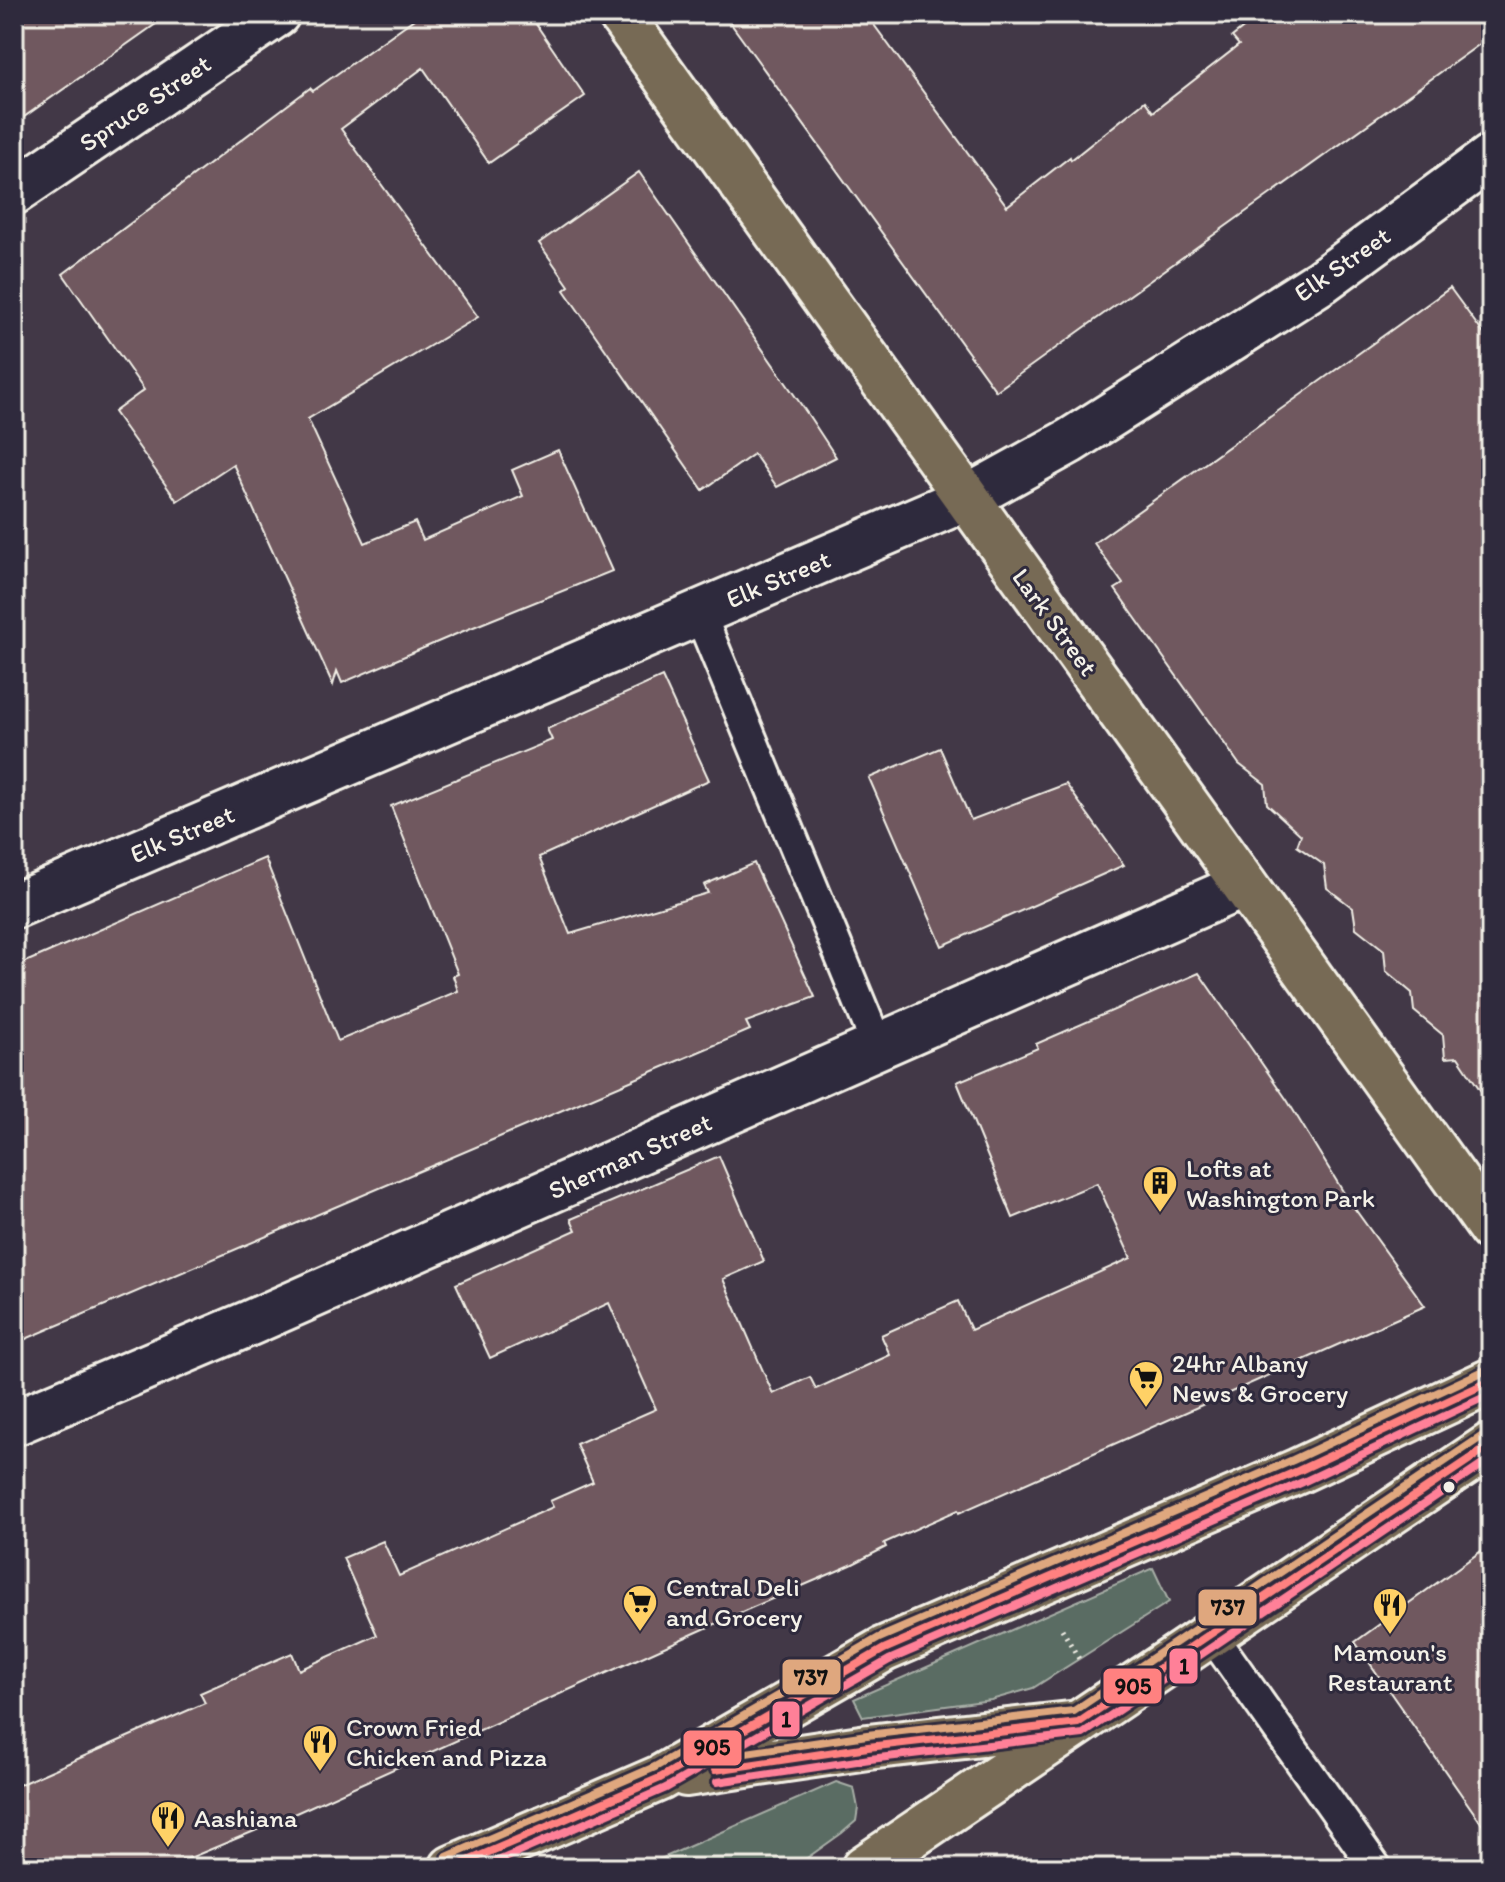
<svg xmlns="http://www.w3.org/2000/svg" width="1505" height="1882" viewBox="0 0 1505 1882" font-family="Itim,sans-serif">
	<rect width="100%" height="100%" fill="#423847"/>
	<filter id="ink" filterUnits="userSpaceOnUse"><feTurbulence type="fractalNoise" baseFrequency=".0125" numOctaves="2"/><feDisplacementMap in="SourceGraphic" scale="16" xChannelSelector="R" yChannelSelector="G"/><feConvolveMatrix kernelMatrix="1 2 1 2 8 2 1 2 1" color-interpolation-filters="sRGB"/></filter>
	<g filter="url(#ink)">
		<g fill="#5a6c64" stroke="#a7aea6" stroke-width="2">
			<path d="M1153,1568L1169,1602L1033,1688L991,1700L863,1717L854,1699Z"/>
			<path d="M836,1782L854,1788L858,1808L856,1821L842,1833L793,1868H640Z"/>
		</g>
		<g fill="#6f585f" stroke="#f4f1e8" stroke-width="2">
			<path d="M14,14H170L14,124Z"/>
			<path d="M421,14H529L585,96L489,163L423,68L341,129L478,317L308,419L365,543L415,522L423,540L523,496L512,470L558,450L612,571L461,632L342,683L337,671L333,685L233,464L177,501L114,412L144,390L63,274L310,88L313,91Z"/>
			<path d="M724,14H866L1007,206L1070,157L1071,160L1145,101L1153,112L1239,45L1232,37L1261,14H1491V36L996,391Z"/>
			<path d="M639,172L809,416L836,457L777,487L754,454L703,490L564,290L569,286L539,243Z"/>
			<path d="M1450,288L1491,344V1106L1458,1057L1445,1058L1443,1035L1414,1011L1412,993L1386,971L1384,950L1356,928L1353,908L1327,888L1324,865L1297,846L1301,835L1267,804L1265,784L1239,764L1115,589L1123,584L1094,543Z"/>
			<path d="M662,677L709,780L539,857L570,934L708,893L704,885L754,863L815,997L746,1022L750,1030L14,1344V967L265,858L338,1041L458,991L453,976L458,974L391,806L552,740L547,729Z"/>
			<path d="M940,748L971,820L1066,784L1124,865L942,946L869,778Z"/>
			<path d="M1199,973L1287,1100L1347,1198L1425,1306L959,1513L958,1510L884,1543L886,1547L851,1565L744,1611L276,1822L166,1868H14V1787L205,1703L200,1693L292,1653L299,1670L377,1635L343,1558L383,1541L399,1576L553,1507L550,1501L593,1482L576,1444L656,1409L609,1303L490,1358L456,1284L576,1230L571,1219L719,1156L764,1261L723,1279L773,1394L810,1377L816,1389L890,1355L881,1335L958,1301L971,1330L1131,1258L1097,1183L1013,1218L957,1082L1038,1048L1036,1044Z"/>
			<path d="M1491,1544V1837L1355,1642Z"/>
		</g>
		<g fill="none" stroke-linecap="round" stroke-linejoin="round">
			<g stroke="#f4f1e8" stroke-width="36">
				<g id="lane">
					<path d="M699,612L878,1047"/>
					<path d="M1211,1634L1376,1868"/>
				</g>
			</g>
			<g stroke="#f4f1e8" stroke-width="50">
				<g id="street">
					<path d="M14,192L277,14"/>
					<path d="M14,906L967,498L1070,441L1322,281L1491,157"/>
					<path d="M14,1423L250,1323L1244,885"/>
				</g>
			</g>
			<g stroke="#f4f1e8" stroke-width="50">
				<g id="primary">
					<path d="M620,14L1491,1229"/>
					<path d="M686,1774L868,1747L1070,1724"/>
					<path d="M452,1868L660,1778L884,1649L1298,1471L1491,1381"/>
					<path d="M864,1868L1491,1445"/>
				</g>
			</g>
			<path stroke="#f4f1e8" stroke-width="5" stroke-dasharray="2 6" stroke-linecap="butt" d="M1062,1629L1079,1659"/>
			<use href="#lane" stroke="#2f2a3d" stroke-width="30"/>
			<use href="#street" stroke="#2f2a3d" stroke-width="44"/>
			<use href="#primary" stroke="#776a54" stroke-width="44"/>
			<g stroke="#2f2a3d" stroke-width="14">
				<g id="bus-1">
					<path d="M715,1770L868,1747L1078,1723L1491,1445"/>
					<path d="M452,1868L660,1778L884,1649L1298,1471L1491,1381"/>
				</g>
			</g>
			<g stroke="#2f2a3d" stroke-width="14">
				<g id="bus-2">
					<path d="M717,1782L870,1759L1083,1734L1491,1459"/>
					<path d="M482,1868L666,1788L889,1660L1303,1482L1491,1394"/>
				</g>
			</g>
			<g stroke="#2f2a3d" stroke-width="14">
				<g id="bus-3">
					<path d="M713,1758L867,1735L1074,1711L1484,1435"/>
					<path d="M447,1857L655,1767L879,1638L1293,1460L1486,1370"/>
				</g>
			</g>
			<use href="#bus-1" stroke="#ff8180" stroke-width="8"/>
			<use href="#bus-2" stroke="#ff8098" stroke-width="8"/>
			<use href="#bus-3" stroke="#dfa77e" stroke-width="8"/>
		</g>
	</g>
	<defs>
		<g id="building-pin" transform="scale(1.8)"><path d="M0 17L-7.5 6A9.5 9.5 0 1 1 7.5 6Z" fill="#ffd166" stroke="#2f2a3d"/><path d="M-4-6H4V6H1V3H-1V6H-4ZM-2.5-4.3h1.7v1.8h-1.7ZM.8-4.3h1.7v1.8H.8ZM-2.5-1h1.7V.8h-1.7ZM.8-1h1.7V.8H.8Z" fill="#111"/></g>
		<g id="supermarket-pin" transform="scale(1.8)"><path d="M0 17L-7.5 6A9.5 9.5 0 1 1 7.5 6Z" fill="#ffd166" stroke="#2f2a3d"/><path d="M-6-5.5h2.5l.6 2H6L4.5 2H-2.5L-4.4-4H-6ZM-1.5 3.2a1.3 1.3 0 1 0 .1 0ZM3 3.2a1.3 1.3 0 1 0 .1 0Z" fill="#111"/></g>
		<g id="restaurant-pin" transform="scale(1.8)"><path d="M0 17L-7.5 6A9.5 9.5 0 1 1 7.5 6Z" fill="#ffd166" stroke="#2f2a3d"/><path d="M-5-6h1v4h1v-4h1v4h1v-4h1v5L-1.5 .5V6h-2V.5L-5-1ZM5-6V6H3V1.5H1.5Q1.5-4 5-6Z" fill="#111"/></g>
	</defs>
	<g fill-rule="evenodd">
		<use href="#building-pin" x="1160" y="1183"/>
		<use href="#supermarket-pin" x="1146" y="1378"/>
		<use href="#supermarket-pin" x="640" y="1602"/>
		<use href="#restaurant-pin" x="1390" y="1605"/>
		<use href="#restaurant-pin" x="320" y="1742"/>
		<use href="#restaurant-pin" x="168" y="1818"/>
	</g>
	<circle fill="#f4f1e8" stroke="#2f2a3d" stroke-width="3" cx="1449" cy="1487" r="7"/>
	<g text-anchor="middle" stroke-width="6" stroke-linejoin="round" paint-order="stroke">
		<g font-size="26" fill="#f4f1e8" stroke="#2f2a3d">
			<text transform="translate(145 103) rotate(-34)" y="9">Spruce Street</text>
			<text transform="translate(1342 264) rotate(-35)" y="9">Elk Street</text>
			<text transform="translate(778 579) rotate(-23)" y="9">Elk Street</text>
			<text transform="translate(1055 622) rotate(54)" y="9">Lark Street</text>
			<text transform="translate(182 834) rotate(-23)" y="9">Elk Street</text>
			<text transform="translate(630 1156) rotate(-24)" y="9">Sherman Street</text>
		</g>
		<g font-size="26" fill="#f4f1e8" stroke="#2f2a3d" text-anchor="start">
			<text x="1186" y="1177">Lofts at<tspan x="1186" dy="30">Washington Park</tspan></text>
			<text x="1172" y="1372">24hr Albany<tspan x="1172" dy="30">News &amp; Grocery</tspan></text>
			<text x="666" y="1596">Central Deli<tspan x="666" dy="30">and Grocery</tspan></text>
			<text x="1390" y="1661" text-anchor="middle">Mamoun's<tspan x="1390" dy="30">Restaurant</tspan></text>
			<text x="346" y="1736">Crown Fried<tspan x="346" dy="30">Chicken and Pizza</tspan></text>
			<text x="194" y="1827">Aashiana</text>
		</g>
	</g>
	<g stroke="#2f2a3d" stroke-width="3">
		<rect x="1197" y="1588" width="61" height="39" rx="8" fill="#dfa77e"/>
		<rect x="1168" y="1647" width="31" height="38" rx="8" fill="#ff8098"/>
		<rect x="781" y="1658" width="61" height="38" rx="8" fill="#dfa77e"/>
		<rect x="1102" y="1667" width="61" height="38" rx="8" fill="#ff8180"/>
		<rect x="771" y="1700" width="30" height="38" rx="8" fill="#ff8098"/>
		<rect x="682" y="1729" width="61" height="38" rx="8" fill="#ff8180"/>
	</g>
	<g font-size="22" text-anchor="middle" font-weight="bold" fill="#111">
		<text x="1228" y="1615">737</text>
		<text x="1184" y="1674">1</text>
		<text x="811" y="1685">737</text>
		<text x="1133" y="1694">905</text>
		<text x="786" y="1727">1</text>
		<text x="712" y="1755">905</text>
	</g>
	<rect width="1505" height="1882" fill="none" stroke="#2f2a3d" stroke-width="48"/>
	<rect x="24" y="24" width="1457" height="1834" fill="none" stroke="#f4f1e8" stroke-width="3" filter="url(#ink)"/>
</svg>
